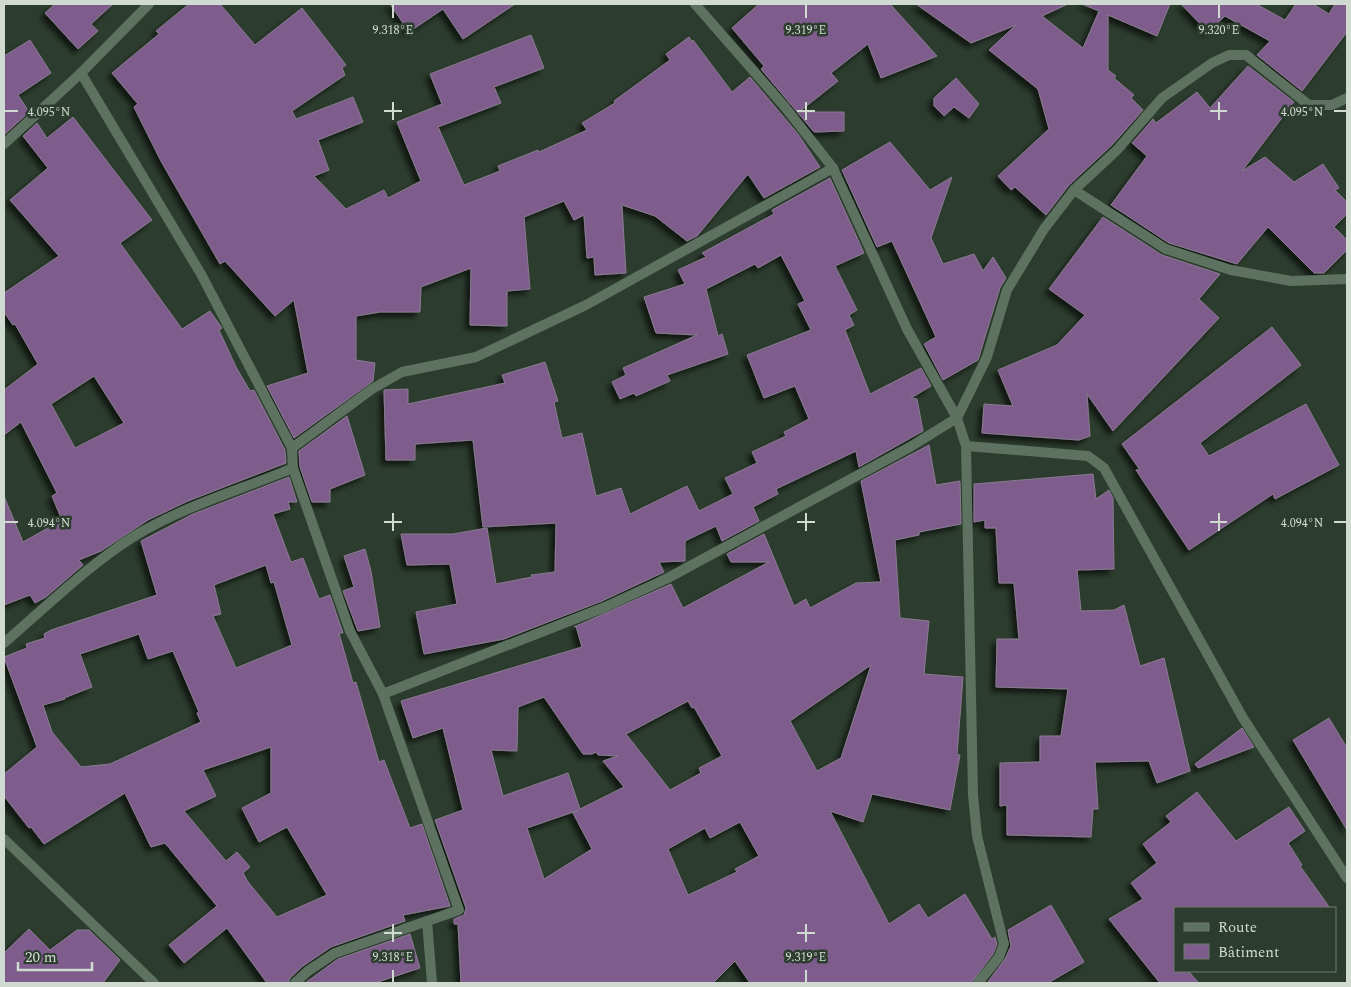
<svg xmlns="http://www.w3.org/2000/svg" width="1351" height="987" viewBox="0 0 1351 987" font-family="Spectral,serif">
	<defs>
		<filter id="shadow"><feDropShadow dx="-4.5" dy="4.5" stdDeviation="2.5" flood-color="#0009"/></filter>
	</defs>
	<rect width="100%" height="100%" fill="#2c3c2e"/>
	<g fill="#7e5d8d" stroke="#897c8f" fill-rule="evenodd" filter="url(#shadow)">
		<path d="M55,4H113L91,24L98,31L78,49L45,13Z"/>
		<path d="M189,4H220L255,45L302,8L346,65L342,68L345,75L292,111L296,119L353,97L363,122L318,140L329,170L314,176L346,209L384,190L388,198L421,181L397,122L442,104L430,74L531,35L544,68L494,87L501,103L438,127L464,185L500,171L498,166L538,150L539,152L587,130L582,123L615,103L614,101L670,60L666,54L689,37L692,42L693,40L732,92L750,77L798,134L820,167L764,198L748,174L697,236L687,241L655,216L622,205L626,273L595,275L594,257L587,258L584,215L574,220L564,201L524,217L530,289L507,291V326L470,325L471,268L421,287L420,312H380L356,316V360L375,363L373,381L294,438L267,386L308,373L294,300L275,316L225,261L220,264L161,161L134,107L138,104L112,73L159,34L156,31Z"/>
		<path d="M390,4H515L463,39L443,9L409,32Z"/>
		<path d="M759,4H890L937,56L881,78L868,44L831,73L838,81L799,112H844V131L814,132L761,69L764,66L732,28Z"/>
		<path d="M916,4H1068L1042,16L1083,48L1099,11L1082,4H1170L1157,36L1108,15V70L1116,76L1114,78L1134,95L1131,98L1143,110L1112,145L1069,185L1046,215L1015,187L1011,190L998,176L1049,129L1038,89L989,50L1016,25L971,43Z"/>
		<path d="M1181,4H1256L1285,20L1296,4H1313L1329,14L1335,4H1347V32L1302,91L1257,55L1270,41L1225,16L1208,32Z"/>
		<path d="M30,40L51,73L18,95L29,112L4,135V56Z"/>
		<path d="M1248,66L1294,102L1242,171L1265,157L1294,182L1323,164L1339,188L1335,190L1347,202V214L1334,227L1347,240V250L1324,273H1314L1268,227L1237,264L1169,243L1111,205L1147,156L1132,143L1153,119L1156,123L1197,92L1210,108Z"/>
		<path d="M956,78L979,104L969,118L954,107L944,116L934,106V98Z"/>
		<path d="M73,117L152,220L120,243L182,329L210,311L222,328L219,330L236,367L250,391L254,390L285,450L286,463L188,501L148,520L101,551L79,560L83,565L46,597L35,603L30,595L4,605V496L23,542L62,520L52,496L57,493L21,422L4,435V390L38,364L15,324L13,325L4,312V293L59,256L10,200L48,168L23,136L37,123L47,138ZM94,376L124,423L75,448L51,404Z"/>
		<path d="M890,142L930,190L952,177L931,238L943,264L974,254L983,271L993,257L1006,278L1000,288L978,360L943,380L924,344L936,337L892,241L877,247L842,170Z"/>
		<path d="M830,178L864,253L835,266L857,310L849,315L854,325L845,330L870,394L921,368L931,386L911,398L917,399L923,431L859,467L856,451L776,489L778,494L753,507L759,521L722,541L716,526L685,541V561L659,562L664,572L602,601L504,639L424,654L416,612L457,604L450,564L407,565L401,534H453L487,528L496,584L532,577L531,575L555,572L556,523L483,527L473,440L415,444V460H386L384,390L408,389V404L505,383L502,375L545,362L558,401L554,402L562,438L582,433L596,496L621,488L630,514L687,486L699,511L733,494L725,478L757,463L752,452L786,436L784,432L809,419L795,386L764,398L747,355L811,330L798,304L805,301L781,255L758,268L755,264L706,289L718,336L722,334L728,354L667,375L670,381L636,396L634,393L620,399L612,382L626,375L623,368L697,335L656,333L644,297L685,284L678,270L706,257L702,253L774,214L772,210Z"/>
		<path d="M1103,217L1162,255L1220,274L1199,299L1219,318L1113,431L1087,394L1090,436L1079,440L982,433L984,404L1013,406L998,370L1057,345L1085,315L1049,289Z"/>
		<path d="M1272,327L1301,365L1200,443L1209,456L1306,404L1339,465L1275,499L1273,494L1189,550L1136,470H1140L1122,444Z"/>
		<path d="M347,416L365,475L330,489V502H312L300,467L299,451Z"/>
		<path d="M929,445L936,485L960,481L961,524L919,532V535L895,540L900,618L929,621L924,674L963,677L957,755H960L950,810L872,794L863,822L830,811L889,924L919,904L928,918L965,894L992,939L995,937L997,944L993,954L971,983H750L735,961L713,983H461L458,924H454V919L464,915L466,908L435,820L463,810L443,728L413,738L401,701L582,647L576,626L574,627L671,584L683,608L769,562H731L727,554L764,534L794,606L806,599L810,608L856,583L881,582L861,481ZM871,665L841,758L817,771L790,721ZM544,697L583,754H592L596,752L598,755L618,756L603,761L624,787L580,809L568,773L503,796L491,750L517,751L518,707ZM688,701L692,708L694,707L722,756L699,768L701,773L670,790L626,734ZM579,810L573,813L592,849L544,879L527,828ZM740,822L759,856L735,869L737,872L688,895L668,849L705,828L710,838Z"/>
		<path d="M1093,474L1096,499L1109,490L1113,498L1114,569L1077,570L1081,611L1114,610L1124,605L1140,666L1164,658L1190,771L1157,783L1149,761L1095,762L1098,809H1093L1091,837L1007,835V805L1000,806V763L1040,762V736H1061L1068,689L996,687L997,639H1019L1014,583H999L996,528H985V520L974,522V484Z"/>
		<path d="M289,477L297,502H288L290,509L273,514L291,562L303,558L319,599L330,595L343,633H339L353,683L356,682L379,762L384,760L410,828L422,824L450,906L403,915L405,921L331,947L303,966L290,978L288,983H267L227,928L184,963L169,945L217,906L165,843L151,847L125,793L44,844L31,827L29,828L4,796V774L37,747L4,657L27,648L26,644L45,638L44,634L51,630L157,595L141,541L193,514ZM266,565L271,583L274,582L292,645L236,668L213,616L221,614L214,585ZM139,634L148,659L173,651L199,712L197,713L201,722L110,764L81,767L52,732L43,705L65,699L64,698L92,687L80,654ZM271,747V793L242,808L259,842L287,827L327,895L277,917L248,882L243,873L250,867L237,852L226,861L184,811L216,796L203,770Z"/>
		<path d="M365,549L371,571L380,627L358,631L343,591L354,587L344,556Z"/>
		<path d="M1329,718L1347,748V830L1293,740Z"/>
		<path d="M1242,728L1254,747L1198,768L1195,764Z"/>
		<path d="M1197,792L1236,841L1289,807L1305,831L1288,843L1302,865L1300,866L1330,908H1175V971H1188L1199,983H1160L1109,919L1143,899L1131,883L1157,863L1143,844L1171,822L1166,816Z"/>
		<path d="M1051,905L1084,962L1048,983H987L1005,959L1011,946L1008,930Z"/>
		<path d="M29,929L50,950L77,930H89L120,960L103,983H4V953Z"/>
		<path d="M410,934L420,968L375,983H305L338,959Z"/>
	</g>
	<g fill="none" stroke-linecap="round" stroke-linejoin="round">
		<g stroke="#5d7260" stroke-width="10">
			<path d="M695,4L785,107L833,168L907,329L957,418L966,446L973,795L977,836L1004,944L999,957L978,983"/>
			<path d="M81,73L201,274L292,448L293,468L350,631L383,694"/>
			<path d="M4,144L81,73L149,4"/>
			<path d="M1074,190L1117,150L1162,98L1212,63L1229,55H1246L1309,105H1332L1347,98"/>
			<path d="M966,446L1088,456L1104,468L1243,718L1347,878"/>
			<path d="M292,448L372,389L402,372L476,357L586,305L833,168"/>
			<path d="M4,643C46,607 86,567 133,537C181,507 240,490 293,468"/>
			<path d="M4,839L154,983"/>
			<path d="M427,921L432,983"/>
			<path d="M295,983L308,971L335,953L459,910L383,694L605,607L668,578L910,447L957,418L987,357L1007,290L1044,229L1074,190L1166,249L1231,270L1291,281L1347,279"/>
		</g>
	</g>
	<path fill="none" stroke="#d0dad1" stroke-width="2" d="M393,5V18M806,5V18M1219,5V18M393,102V120M806,102V120M1219,102V120M5,111H18M384,111H402M797,111H815M1210,111H1227M1334,111H1346M393,513V531M806,513V531M1219,513V531M5,522H18M384,522H402M797,522H815M1210,522H1227M1334,522H1346M393,924V942M806,924V942M384,933H402M797,933H815M393,970V982M806,970V982"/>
	<g font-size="12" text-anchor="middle" fill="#d0dad1" stroke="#2c3c2e" stroke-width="5" stroke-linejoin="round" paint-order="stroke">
		<text x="393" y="34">9.318°E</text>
		<text x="806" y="34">9.319°E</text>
		<text x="1219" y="34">9.320°E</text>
		<text x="49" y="116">4.095°N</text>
		<text x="1302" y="116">4.095°N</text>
		<text x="49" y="527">4.094°N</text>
		<text x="1302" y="527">4.094°N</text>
		<text x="393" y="961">9.318°E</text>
		<text x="806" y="961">9.319°E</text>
	</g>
	<rect width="1351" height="987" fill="none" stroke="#d0dad1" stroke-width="10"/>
	<rect x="1174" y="907" width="162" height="65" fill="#2c3c2e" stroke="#6e7b6f"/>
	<rect x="1184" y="923" width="25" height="8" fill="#5d7260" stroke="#6e7b6f"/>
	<text x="1218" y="932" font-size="15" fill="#d0dad1">Route</text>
	<rect x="1184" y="944" width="25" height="15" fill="#7e5d8d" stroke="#6e7b6f"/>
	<text x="1218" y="957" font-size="15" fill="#d0dad1">Bâtiment</text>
	<path d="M18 962v8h74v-8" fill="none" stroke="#d0dad1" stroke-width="2.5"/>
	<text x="25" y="962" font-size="15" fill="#d0dad1" stroke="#2c3c2e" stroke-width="4" paint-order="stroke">20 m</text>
</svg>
